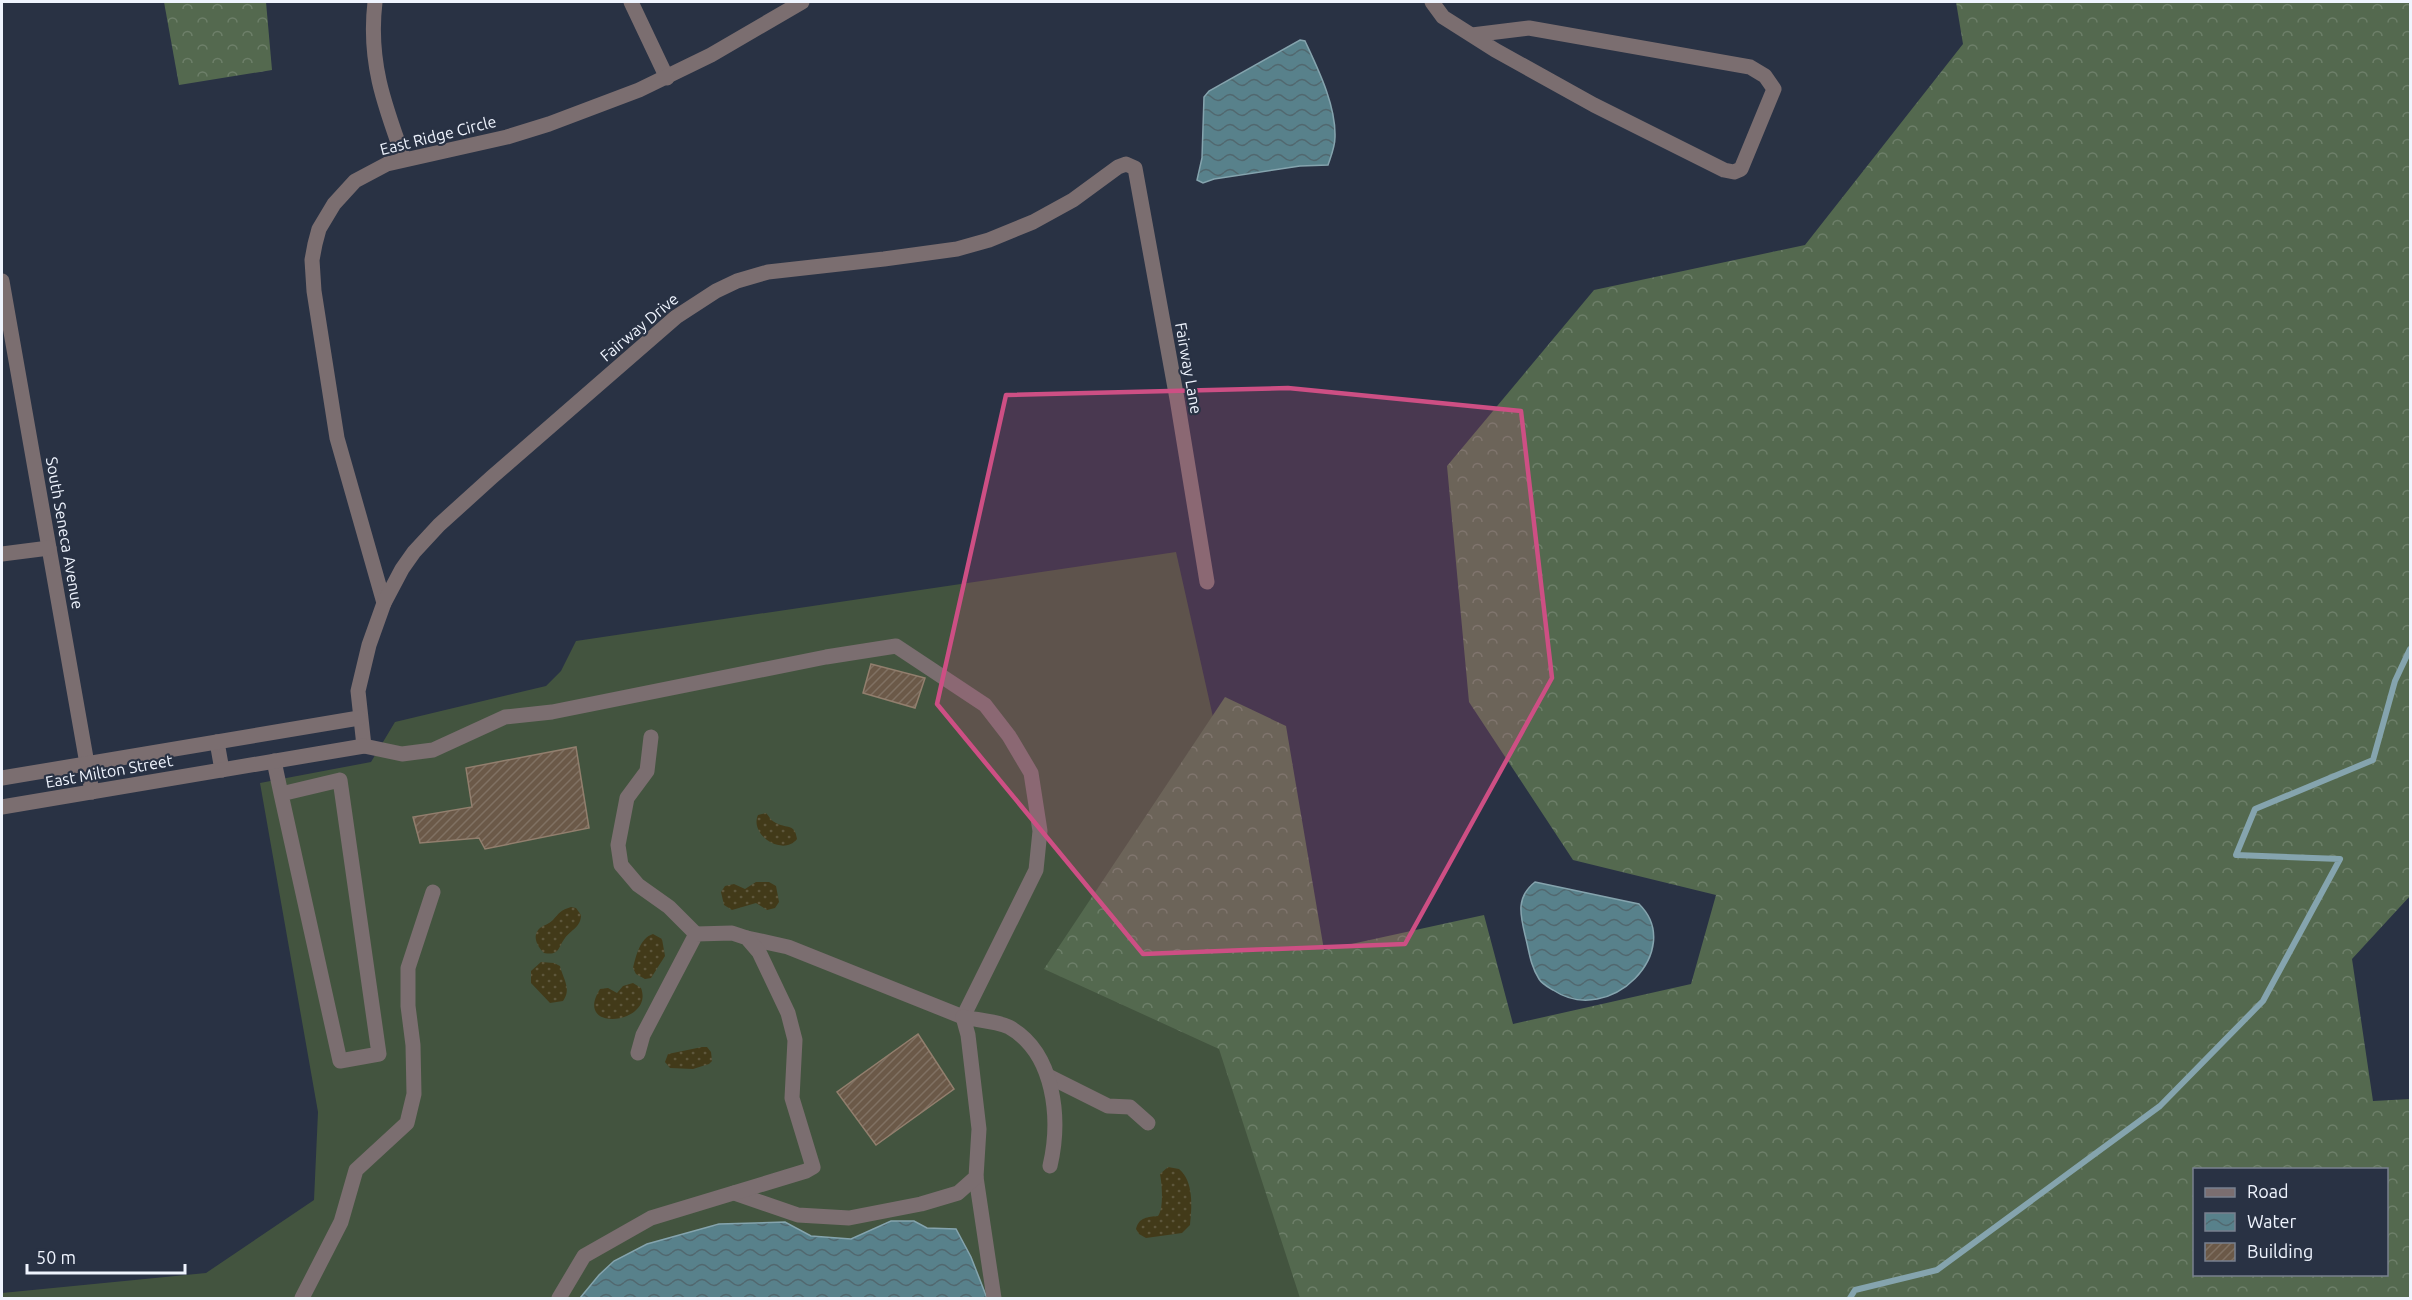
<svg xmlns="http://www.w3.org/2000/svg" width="2412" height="1300" viewBox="0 0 2412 1300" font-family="Ubuntu,sans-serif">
	<defs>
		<pattern id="forest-crowns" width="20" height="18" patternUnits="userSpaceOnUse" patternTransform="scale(1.5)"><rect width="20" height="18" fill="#54694f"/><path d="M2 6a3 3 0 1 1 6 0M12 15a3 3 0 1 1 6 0" fill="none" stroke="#6d7f69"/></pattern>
		<pattern id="sand-dots" width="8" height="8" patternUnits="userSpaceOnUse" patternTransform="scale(1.5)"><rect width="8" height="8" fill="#423a19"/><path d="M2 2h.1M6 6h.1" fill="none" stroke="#5e573c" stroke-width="1.8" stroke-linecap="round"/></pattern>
		<pattern id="water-waves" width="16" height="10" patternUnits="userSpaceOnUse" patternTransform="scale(1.5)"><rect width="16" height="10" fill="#58818b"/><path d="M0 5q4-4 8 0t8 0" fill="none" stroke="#51686f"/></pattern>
		<pattern id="building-hatch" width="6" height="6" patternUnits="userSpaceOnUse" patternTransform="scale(1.5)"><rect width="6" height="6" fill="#6b5948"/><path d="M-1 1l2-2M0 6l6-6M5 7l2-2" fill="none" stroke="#807163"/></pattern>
	</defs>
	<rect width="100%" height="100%" fill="#293244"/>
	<path fill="#43543f" d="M1176,552L1213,717L1310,1298H2V1293L206,1273L314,1200L318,1112L260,783L371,762L395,722L546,686L561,671L576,641Z"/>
	<g fill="url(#forest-crowns)" fill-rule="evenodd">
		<path d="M164,2H266L272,70L179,85Z"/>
		<path d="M1956,2H2410V896L2352,959L2373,1101L2410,1099V1298H1300L1219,1049L1044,969L1225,697L1286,726L1324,950L1484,915L1513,1024L1691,984L1716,895L1573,860L1469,702L1447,466L1594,290L1805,245L1963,44ZM2194,1170H2386V1274H2194Z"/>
	</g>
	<g fill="url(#sand-dots)">
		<path d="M766,813C769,816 771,821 776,823C787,829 795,823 797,839C783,857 749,835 758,815Z"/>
		<path d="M756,882H769L776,886L779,902L775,908L767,910L756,903L732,910L724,905L721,892L725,886L734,884L745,889Z"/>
		<path d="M571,907L576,908L581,915C581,927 571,930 565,938C558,947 560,956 544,953C538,947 531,936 540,928C544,925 549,924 553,920C559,913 561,910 571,907Z"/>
		<path d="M653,934L662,939L665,956L651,978L645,979L636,974L633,968C636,956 640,938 653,934Z"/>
		<path d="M541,962L554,963L560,966C563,979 572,989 563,1001L550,1003L531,983V971Z"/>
		<path d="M633,983L641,988C655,1024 572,1034 600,989L608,988L617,993L623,986Z"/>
		<path d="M702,1047H707L711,1052L712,1061L709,1064L693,1069L670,1068L665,1062L668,1054Z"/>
		<path d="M1168,1167L1179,1169C1194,1181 1192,1208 1190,1225L1182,1233L1146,1238L1139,1234L1136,1229C1139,1217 1148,1217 1158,1216C1164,1209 1162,1184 1160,1174Z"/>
	</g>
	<g fill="url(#water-waves)" stroke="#85a4ae" stroke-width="1.5">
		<path d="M1300,40L1305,41C1318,69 1336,105 1335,137C1335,147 1331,156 1328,165L1300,166L1214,179L1203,183L1197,180L1202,158L1204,97L1209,91Z"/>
		<path d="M1535,882L1639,904C1686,950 1610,1028 1553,990C1548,987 1542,984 1539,979C1530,965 1529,950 1525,935C1520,914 1516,897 1535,882Z"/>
		<path d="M891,1221H914L927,1228L956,1229L971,1257L987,1298H580L599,1275L614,1261L647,1244L719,1224L785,1222L811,1236L851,1239Z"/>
	</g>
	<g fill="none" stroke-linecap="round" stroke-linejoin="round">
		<path stroke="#85a4ae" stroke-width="6" d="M1850,1298L1855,1290L1937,1270L2160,1106L2263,1001L2340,859L2236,855L2255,809L2373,760L2395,681L2410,649"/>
	</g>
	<g fill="url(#building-hatch)" stroke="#927f6e" stroke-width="1.5">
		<path d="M871,664L925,678L915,708L863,693Z"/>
		<path d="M576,747L589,828L485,849L479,838L420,843L413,817L472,807L466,768Z"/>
		<path d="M918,1034L954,1089L876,1145L837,1092Z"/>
	</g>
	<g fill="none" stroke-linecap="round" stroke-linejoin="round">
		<g stroke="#7b6e70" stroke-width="15">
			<path d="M375,2C368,61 384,104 404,159"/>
			<path d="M631,2L667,78"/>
			<path d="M1432,2L1443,17L1495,50L1594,105L1724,170L1734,172L1741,169L1774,89L1765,76L1750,67L1529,28L1472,35"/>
			<path d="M2,281L92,792"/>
			<path d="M2,554L49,548"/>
			<path d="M384,603L337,438L314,291L312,260L315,244L319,229L334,204L355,181L387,164L507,137L549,124L639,90L711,55L802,2"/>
			<path d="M651,737L647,771L627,798L618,845L621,865L638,885L669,907L696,934"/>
			<path d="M217,742L222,770"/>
			<path d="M364,746L358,691L369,645L384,603L402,569L414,552L439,525L492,477L676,317L716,291L737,281L768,272L884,259L957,249L989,240L1033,222L1073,200L1118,167L1126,164L1135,168L1177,399L1207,582"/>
			<path d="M274,761L281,794L340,1061L379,1054L340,780L281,794"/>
			<path d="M2,778L359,718"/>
			<path d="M2,807L364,746L402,754L433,750L505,717L552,712L826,657L896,646L985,705L1009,736L1031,773L1040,831L1036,870L963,1017L788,947L747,938"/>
			<path d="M1048,1076L1108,1106L1130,1107L1148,1123"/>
			<path d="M976,1177L994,1298"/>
			<path d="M734,1193L798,1215L849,1218L921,1204L958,1193L976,1177L979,1129L968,1035L963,1017C977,1020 996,1021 1009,1027C1055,1053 1061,1119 1050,1166"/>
			<path d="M302,1298L341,1222L356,1170L407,1123L414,1094L413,1045L408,1006V968L433,892"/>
			<path d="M559,1298L584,1256L651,1218L806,1171L813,1167L792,1098L795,1040L788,1013L759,952L747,938L732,933L696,934L643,1035L638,1053"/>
		</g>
	</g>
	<path fill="#cd4f84" fill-opacity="0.2" stroke="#cd4f84" stroke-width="4.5" stroke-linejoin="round" d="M1288,388L1521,411L1552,678L1405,944L1143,954L937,704L1006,395Z"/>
	<g text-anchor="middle" stroke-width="4.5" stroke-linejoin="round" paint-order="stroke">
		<g font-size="16" fill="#eff4fe" stroke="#293244">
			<text transform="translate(438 135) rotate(-14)" y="6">East Ridge Circle</text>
			<text transform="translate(639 327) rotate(-40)" y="6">Fairway Drive</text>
			<text transform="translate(1189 368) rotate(80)" y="6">Fairway Lane</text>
			<text transform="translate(65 533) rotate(80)" y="6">South Seneca Avenue</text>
			<text transform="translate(109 771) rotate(-10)" y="6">East Milton Street</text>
		</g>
	</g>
	<rect width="2412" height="1300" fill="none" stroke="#eff4fe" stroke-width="6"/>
	<rect x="2193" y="1168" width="195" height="108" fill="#293244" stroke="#78808e" stroke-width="1.5"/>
	<rect x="2205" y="1188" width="30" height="9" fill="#7b6e70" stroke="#78808e" stroke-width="1.5"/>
	<text x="2247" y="1198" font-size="18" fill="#eff4fe">Road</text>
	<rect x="2205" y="1213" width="30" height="18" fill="url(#water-waves)" stroke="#78808e" stroke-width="1.5"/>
	<text x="2247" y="1228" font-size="18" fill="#eff4fe">Water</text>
	<rect x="2205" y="1243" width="30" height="18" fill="url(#building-hatch)" stroke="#78808e" stroke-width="1.5"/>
	<text x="2247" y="1258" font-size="18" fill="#eff4fe">Building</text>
	<path d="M27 1264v9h158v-9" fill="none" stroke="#eff4fe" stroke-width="3"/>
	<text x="36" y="1264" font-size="18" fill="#eff4fe" stroke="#293244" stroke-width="4.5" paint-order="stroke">50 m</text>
</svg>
